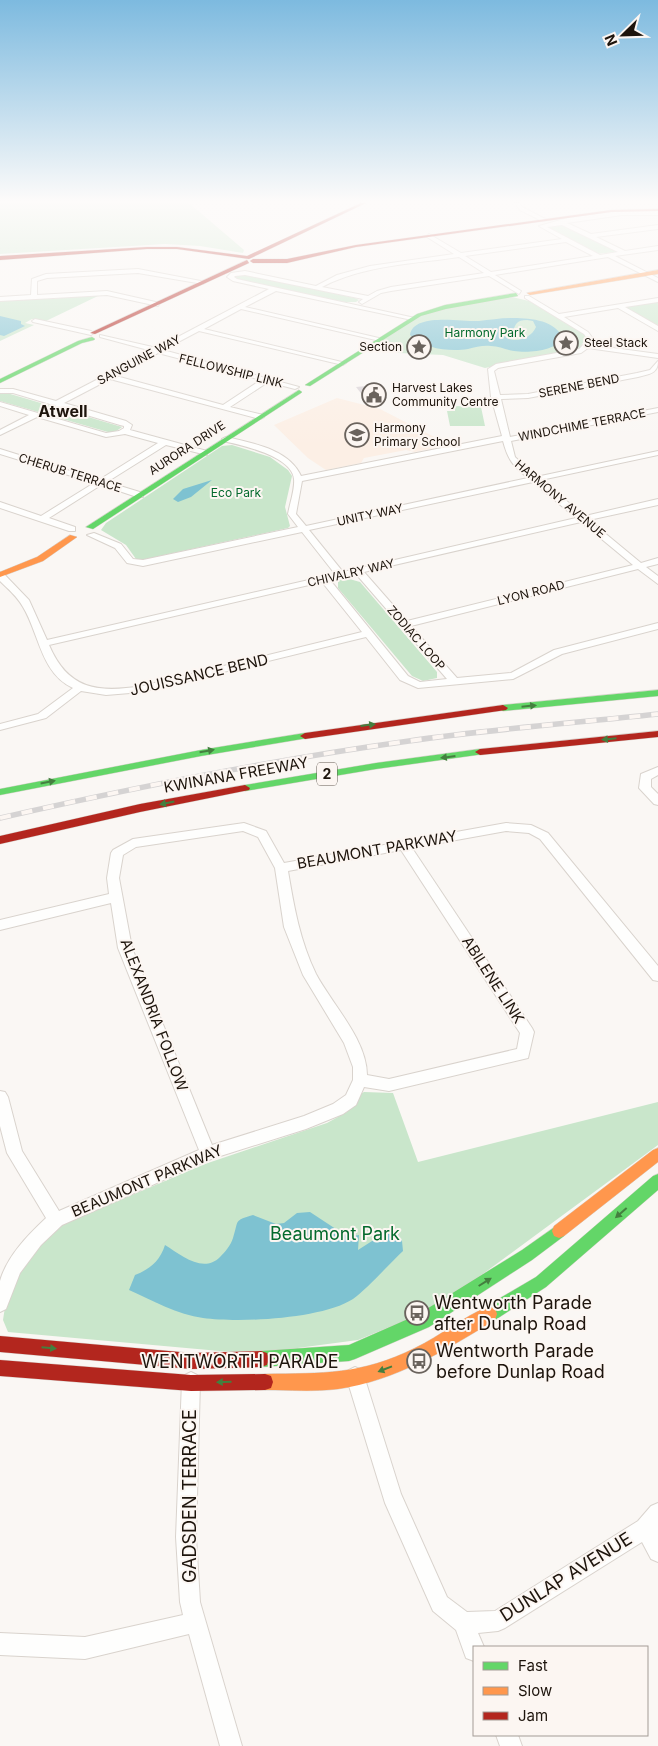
<svg xmlns="http://www.w3.org/2000/svg" width="658" height="1746" viewBox="0 0 658 1746" font-family="Inter,sans-serif">
	<rect width="100%" height="100%" fill="#faf7f4"/>
	<path fill="#fcefe5" d="M337,398L380,409L450,445L415,452L406,450L364,458L361,463L326,470L308,458L274,425Z"/>
	<g fill="#c9e6cb">
		<path d="M0,203H189L244,250L243,253L200,246L165,244L0,254Z"/>
		<path d="M562,224L615,250L616,252L596,254L544,226Z"/>
		<path d="M247,275L355,298L359,300L356,302H345L232,278L233,276Z"/>
		<path d="M100,295L46,321L32,319L25,323L34,325L0,341V300L48,298L49,299Z"/>
		<path d="M512,297L529,301L584,334L586,337L580,348L485,368L443,355L399,353L380,341L415,318L440,308Z"/>
		<path d="M658,301V327L626,308L628,306Z"/>
		<path d="M0,393H7L122,427L115,432H108L0,401Z"/>
		<path d="M455,406L481,407L485,426H450L447,411H455Z"/>
		<path d="M232,445L270,457L288,470L292,476L285,507L290,526L288,528L141,560L136,559L126,545L101,530L106,523L222,446Z"/>
		<path d="M346,578L360,582L437,672V678L423,681L412,676L338,588V581Z"/>
		<path d="M364,1092L393,1093L418,1162L658,1102V1145L438,1307L358,1340L253,1354L8,1332L3,1320L5,1307L17,1277L33,1253L61,1225L205,1164L327,1123L347,1112L357,1096Z"/>
	</g>
	<g fill="#7ec2d1" fill-rule="evenodd">
		<path d="M0,316L21,321V324L25,326L4,336L0,335Z"/>
		<path d="M510,318C528,318 552,319 562,336C558,352 527,353 514,351C506,350 499,346 491,346C483,345 476,347 468,349C450,352 424,349 410,335C413,312 463,322 479,321C489,320 500,318 510,318ZM527,320L533,321L536,327C531,339 514,344 504,336L513,331C516,324 516,320 527,320Z"/>
		<path d="M212,480L191,497L178,502L173,499L183,489Z"/>
		<path d="M310,1212L348,1237L359,1235L358,1250L383,1234H398L402,1241L403,1251C389,1264 367,1289 353,1299C322,1319 240,1323 203,1318C178,1315 152,1300 129,1290L135,1275C150,1269 160,1261 165,1245C181,1255 203,1274 220,1257C225,1252 231,1245 233,1238C239,1220 233,1221 253,1215L276,1224L284,1223L297,1213Z"/>
	</g>
	<path fill="#dcd6d9" d="M377,385L387,398L368,402L356,387Z"/>
	<g fill="none" stroke-linecap="round" stroke-linejoin="round">
		<g stroke="#d9d3cd" stroke-width="2">
			<g id="street">
				<path d="M515,203H519L524,208L547,220L542,221L520,210Z"/>
				<path d="M622,211H658V215H622L567,223L591,234L658,225V229L596,237L625,251L658,246V250L615,256L658,278V282L608,257L495,275L521,291L519,294L489,276L391,291L381,293L362,304L359,302L363,299L245,275L235,276L234,277L237,279L415,318L412,320L276,291L245,307L383,339L380,341L241,309L204,329L346,363L343,365L199,331L163,350L299,387L295,389L268,382L230,407L263,415L264,417L260,419L110,379L64,403L126,421L132,425L130,430L207,451V455L166,445L107,482L143,493V497H137L101,485L49,518L75,527V531H69L0,508V502L41,516L94,483L0,454V449L99,480L158,443L125,434L106,437L37,417L0,435V430L29,415L0,406V402L106,433L119,431L124,428V426L120,425L13,393H0V389H13L56,401L152,351L100,337V335L157,348L269,289L233,281L227,277L231,273L245,271L316,286L337,275L370,266L454,254L427,237L429,234L461,253L562,239L539,226L568,218ZM562,225L618,252L600,255L547,227ZM566,242L593,256L491,272L465,256ZM459,257L484,273L391,287L377,291L368,296L322,287C364,265 413,264 459,257ZM158,353L261,380L223,405L116,376Z"/>
				<path d="M138,269L206,282L203,284L138,273L47,278L37,281V295L107,291L160,303L158,306L107,295L0,301V297L31,295L32,279L46,274Z"/>
				<path d="M525,296H529L559,314L658,298V302L625,307L658,326V331L618,308L564,317L588,332L594,340L591,345L658,354V358L588,348L581,353L498,368L494,371L500,395L528,394L637,373L650,370L658,361C658,374 649,374 638,377L528,398L501,399L510,437L658,408V412L511,441L515,457L536,477L658,451V455L541,480L585,516L658,499V505L589,520L641,563L658,558V564L646,567L658,576V584L638,569L411,626L457,678L511,673L554,650L658,623V629L562,654L513,679L418,688L400,680L366,637L142,692L106,695L81,691L46,718L0,730V724L38,714L73,688C41,674 39,633 23,607C17,596 8,589 0,581V572L3,573L29,600L47,640L335,574L302,532L143,566L127,563L115,548L87,535L94,533L121,544L133,559L143,560L298,527L288,514C290,503 295,489 294,479C292,456 241,445 223,441L222,439L226,437C252,443 289,449 301,476L502,436L491,397L488,369L496,364L579,349L588,340L584,334L525,298ZM503,441C508,460 513,466 528,478L306,526L296,514L302,481ZM533,482L576,518L343,572L309,530ZM581,522L633,565L407,621L364,572ZM356,574L447,679L420,682L408,676L330,580ZM322,582L362,632L142,686C98,693 68,690 49,645Z"/>
				<path d="M35,319L91,331L94,333L91,335L33,322L32,321Z"/>
				<path d="M658,767V775L651,779V787L658,794V805L654,804L639,788L641,774Z"/>
				<path d="M244,823L266,831L284,863L506,823L531,825L548,833L658,966V981L653,980L540,839L529,833L506,831L412,848L532,1028L534,1032L528,1058L389,1091L364,1087L356,1105L343,1114L306,1129L211,1159L62,1225L41,1245L20,1273L6,1309L0,1312C0,1302 0,1290 0,1281C7,1256 28,1235 46,1218L7,1153L0,1126V1091L5,1092L8,1097L22,1151L59,1211L199,1150L118,948L111,903L0,930V920L109,894L107,878L111,853L113,850L133,839ZM243,831L258,837L275,868L284,927L303,975L344,1043L353,1067V1080L346,1095L333,1104L304,1116L212,1145L132,948L119,878L123,855L136,847ZM401,850L520,1033L517,1049L389,1079L367,1075C367,1040 332,1004 316,974C300,941 294,907 288,871Z"/>
				<path d="M355,1367L361,1370L364,1376L401,1494L447,1597L467,1612L495,1611L638,1521L651,1506L658,1503V1562L651,1559L642,1542L505,1628L498,1631L478,1633L484,1647H474V1661L466,1658L456,1630L433,1611L385,1503L346,1376L349,1370Z"/>
				<path d="M191,1372L197,1375L200,1381L196,1537L200,1602L242,1746H220L189,1634L85,1659L0,1655V1633L85,1637L183,1615L180,1602L176,1537L182,1381L185,1375Z"/>
				<path d="M496,1735H518L522,1746H500Z"/>
			</g>
		</g>
		<g stroke="#d9d3cd" stroke-width="1">
			<g id="fast">
				<path d="M516,293L518,296L446,309L421,316L310,386L305,385L417,314L445,305Z"/>
				<path d="M92,337L95,339L94,340L82,343L0,383V379L78,341Z"/>
				<path d="M299,390L302,392L301,393L93,529L86,527Z"/>
				<path d="M658,690V696L503,711L498,708L503,705Z"/>
				<path d="M305,733L308,734L310,736L308,738L201,756L0,795V789L201,750Z"/>
				<path d="M480,749L485,752L484,754L376,769L245,791L240,788L245,785L376,763Z"/>
				<path d="M658,1174V1190L546,1287L495,1320L489,1322L483,1320L481,1314L483,1308L536,1277L653,1176Z"/>
				<path d="M559,1224L564,1226L566,1231L564,1236L532,1260L429,1327L355,1359L349,1361L261,1367L255,1365L253,1359L255,1353L261,1351L349,1345L417,1315L522,1250Z"/>
			</g>
		</g>
		<g stroke="#d9d3cd" stroke-width="1">
			<g id="slow">
				<path d="M658,270V274L530,295L527,293Z"/>
				<path d="M70,535L77,537L43,561L0,577V572L37,557Z"/>
				<path d="M658,1148V1162L564,1236L559,1238L554,1236L552,1231L554,1226L653,1150Z"/>
				<path d="M489,1306L495,1308L497,1314L495,1320C446,1350 395,1381 338,1389C314,1392 289,1390 265,1390L259,1388L257,1382L259,1376L265,1374C323,1373 361,1375 415,1348C440,1336 463,1317 489,1306Z"/>
			</g>
		</g>
		<g stroke="#d9d3cd" stroke-width="1">
			<g id="jam">
				<path d="M361,203H366L249,259L177,249H147L0,260V256L147,247H177L247,256Z"/>
				<path d="M658,209V211L611,212L356,247L287,263H253L250,261L253,259H287L356,245L611,210Z"/>
				<path d="M247,260L249,263L95,334L90,333Z"/>
				<path d="M503,705L508,708L506,710L305,739L300,736L305,733Z"/>
				<path d="M658,731V737L480,755L475,752L480,749Z"/>
				<path d="M245,785L250,788L249,790L140,812L0,844V836L140,804Z"/>
				<path d="M0,1336L191,1353L261,1351L267,1353L269,1359L267,1365L261,1367L191,1369L0,1352Z"/>
				<path d="M0,1360L191,1375L265,1374L271,1376L273,1382L271,1388L265,1390L191,1391L0,1376Z"/>
			</g>
		</g>
		<use href="#street" fill="#fefefd" fill-rule="evenodd"/>
		<use href="#fast" fill="#63d668" fill-rule="evenodd"/>
		<use href="#slow" fill="#ff974d" fill-rule="evenodd"/>
		<use href="#jam" fill="#b3261e" fill-rule="evenodd"/>
		<g stroke="#d5d3d3" stroke-width="5.5">
			<path id="rail" d="M0,818C136,787 272,760 409,741C492,729 575,723 658,714"/>
		</g>
		<use href="#rail" stroke="#fcf6f2" stroke-width="4" stroke-dasharray="11" stroke-linecap="butt"/>
	</g>
	<defs><path id="oneway-solid" d="M-6-.8H1V-3.2L6.5 0L1 3.2V.8H-6Z" transform="scale(1.25)"/></defs>
	<g fill="#447f3f">
		<use href="#oneway-solid" transform="translate(529 706) rotate(-6)"/>
		<use href="#oneway-solid" transform="translate(368 725) rotate(-7)"/>
		<use href="#oneway-solid" transform="translate(609 739) rotate(174)"/>
		<use href="#oneway-solid" transform="translate(207 751) rotate(-10)"/>
		<use href="#oneway-solid" transform="translate(448 757) rotate(173)"/>
		<use href="#oneway-solid" transform="translate(48 782) rotate(-11)"/>
		<use href="#oneway-solid" transform="translate(167 803) rotate(168)"/>
		<use href="#oneway-solid" transform="translate(621 1213) rotate(139)"/>
		<use href="#oneway-solid" transform="translate(485 1282) rotate(-32)"/>
		<use href="#oneway-solid" transform="translate(49 1348) rotate(5)"/>
		<use href="#oneway-solid" transform="translate(385 1369) rotate(159)"/>
		<use href="#oneway-solid" transform="translate(224 1382) rotate(179)"/>
	</g>
	<linearGradient id="sky" x2="0" y2="1"><stop stop-color="#7dbadf"/><stop offset="0.45" stop-color="#fdfbfa"/><stop offset="1" stop-color="#fdfbfa" stop-opacity="0"/></linearGradient>
	<rect width="658" height="447" fill="url(#sky)"/>
	<defs>
		<g id="sight-ring" transform="scale(1.25)"><circle r="9.5" fill="#fcf6f2" stroke="#6a635d" stroke-width="1.5"/><path d="M0-6L1.8-2.2L6-1.7L2.9 1.2L3.7 5.4L0 3.3L-3.7 5.4L-2.9 1.2L-6-1.7L-1.8-2.2Z" fill="#6a635d"/></g>
		<g id="civic-ring" transform="scale(1.25)"><circle r="9.5" fill="#fcf6f2" stroke="#6a635d" stroke-width="1.5"/><path d="M-.6-6.5H3V-4.5H.6V-3L4-1V1h2V6H-6V1h2V-1L-.6-3ZM-1.2 2.5V6h2.4V2.5Z" fill="#6a635d"/></g>
		<g id="school-ring" transform="scale(1.25)"><circle r="9.5" fill="#fcf6f2" stroke="#6a635d" stroke-width="1.5"/><path d="M0-5L7-2L0 1L-7-2ZM-4 1L0 2.5L4 1V4Q0 6-4 4Z" fill="#6a635d"/></g>
		<g id="bus-ring" transform="scale(1.25)"><circle r="9.5" fill="#fcf6f2" stroke="#6a635d" stroke-width="1.5"/><path d="M-5-6H5V4H4V6H2V4H-2V6H-4V4H-5ZM-3.5-4V0h7V-4ZM-3.5 1.2v1.5H-2V1.2ZM2 1.2v1.5H3.5V1.2Z" fill="#6a635d"/></g>
	</defs>
	<g fill-rule="evenodd">
		<use href="#sight-ring" x="566" y="343"/>
		<use href="#sight-ring" x="419" y="347"/>
		<use href="#civic-ring" x="374" y="395"/>
		<use href="#school-ring" x="357" y="435"/>
		<use href="#bus-ring" x="417" y="1313"/>
		<use href="#bus-ring" x="419" y="1361"/>
	</g>
	<g text-anchor="middle" stroke-width="4" stroke-linejoin="round" paint-order="stroke">
		<g font-size="12" fill="#046a2d" stroke="#fcf6f2">
			<text x="485" y="337">Harmony Park</text>
			<text x="236" y="497">Eco Park</text>
		</g>
		<g font-size="12" fill="#1d140c" stroke="#fcf6f2" text-anchor="start">
			<text x="584" y="347">Steel Stack</text>
			<text x="402" y="351" text-anchor="end">Section</text>
			<text x="392" y="392">Harvest Lakes<tspan x="392" dy="14">Community Centre</tspan></text>
			<text x="374" y="432">Harmony<tspan x="374" dy="14">Primary School</tspan></text>
		</g>
		<g font-size="12" fill="#1d140c" stroke="#fcf6f2">
			<text transform="translate(139 360) rotate(-28)" y="4">SANGUINE WAY</text>
			<text transform="translate(231 371) rotate(14)" y="4">FELLOWSHIP LINK</text>
			<text transform="translate(579 386) rotate(-11)" y="4">SERENE BEND</text>
			<text transform="translate(582 425) rotate(-11)" y="4">WINDCHIME TERRACE</text>
			<text transform="translate(187 448) rotate(-33)" y="4">AURORA DRIVE</text>
			<text transform="translate(70 473) rotate(17)" y="4">CHERUB TERRACE</text>
			<text transform="translate(560 499) rotate(40)" y="4">HARMONY AVENUE</text>
			<text transform="translate(370 515) rotate(-12)" y="4">UNITY WAY</text>
			<text transform="translate(351 573) rotate(-13)" y="4">CHIVALRY WAY</text>
			<text transform="translate(531 593) rotate(-14)" y="4">LYON ROAD</text>
			<text transform="translate(416 638) rotate(49)" y="4">ZODIAC LOOP</text>
		</g>
		<rect fill="#fcf6f2" stroke="#605851" stroke-width="1" x="317" y="762.5" width="20" height="23" rx="4"/>
		<g font-size="14" font-weight="bold" fill="#1d140c">
			<text x="327" y="779">2</text>
		</g>
		<g font-size="15" fill="#1d140c" stroke="#fcf6f2">
			<text transform="translate(199 675) rotate(-13)" y="5">JOUISSANCE BEND</text>
			<text transform="translate(236 775) rotate(-10)" y="5">KWINANA FREEWAY</text>
			<text transform="translate(377 850) rotate(-10)" y="5">BEAUMONT PARKWAY</text>
			<text transform="translate(493 980) rotate(57)" y="5">ABILENE LINK</text>
			<text transform="translate(154 1015) rotate(69)" y="5">ALEXANDRIA FOLLOW</text>
			<text transform="translate(147 1181) rotate(-23)" y="5">BEAUMONT PARKWAY</text>
		</g>
		<g font-size="16" font-weight="bold" fill="#1d140c" stroke="#fcf6f2">
			<text x="63" y="417">Atwell</text>
		</g>
		<g font-size="18" fill="#046a2d" stroke="#fcf6f2">
			<text x="335" y="1240">Beaumont Park</text>
		</g>
		<g font-size="18" fill="#1d140c" stroke="#fcf6f2" text-anchor="start">
			<text x="434" y="1309">Wentworth Parade<tspan x="434" dy="21">after Dunalp Road</tspan></text>
			<text x="436" y="1357">Wentworth Parade<tspan x="436" dy="21">before Dunlap Road</tspan></text>
		</g>
		<g font-size="18" fill="#1d140c" stroke="#fcf6f2">
			<text x="240" y="1368">WENTWORTH PARADE</text>
			<text transform="translate(190 1496) rotate(-90)" y="6">GADSDEN TERRACE</text>
			<text transform="translate(566 1577) rotate(-32)" y="6">DUNLAP AVENUE</text>
		</g>
	</g>
	<rect x="473" y="1646" width="175" height="90" fill="#fcf6f2" stroke="#a39c96"/>
	<rect x="483" y="1662" width="25" height="8" fill="#63d668" stroke="#a39c96"/>
	<text x="518" y="1671" font-size="15" fill="#1d140c">Fast</text>
	<rect x="483" y="1687" width="25" height="8" fill="#ff974d" stroke="#a39c96"/>
	<text x="518" y="1696" font-size="15" fill="#1d140c">Slow</text>
	<rect x="483" y="1712" width="25" height="8" fill="#b3261e" stroke="#a39c96"/>
	<text x="518" y="1721" font-size="15" fill="#1d140c">Jam</text>
	<g transform="translate(623 35) rotate(247)" stroke="#fcf6f2" stroke-width="4" paint-order="stroke">
	<path d="M0-4L9 19L0 12L-9 19Z" fill="#1d140c"/>
	<text y="-8" font-size="14" font-weight="bold" text-anchor="middle" fill="#1d140c">N</text>
	</g>
</svg>
